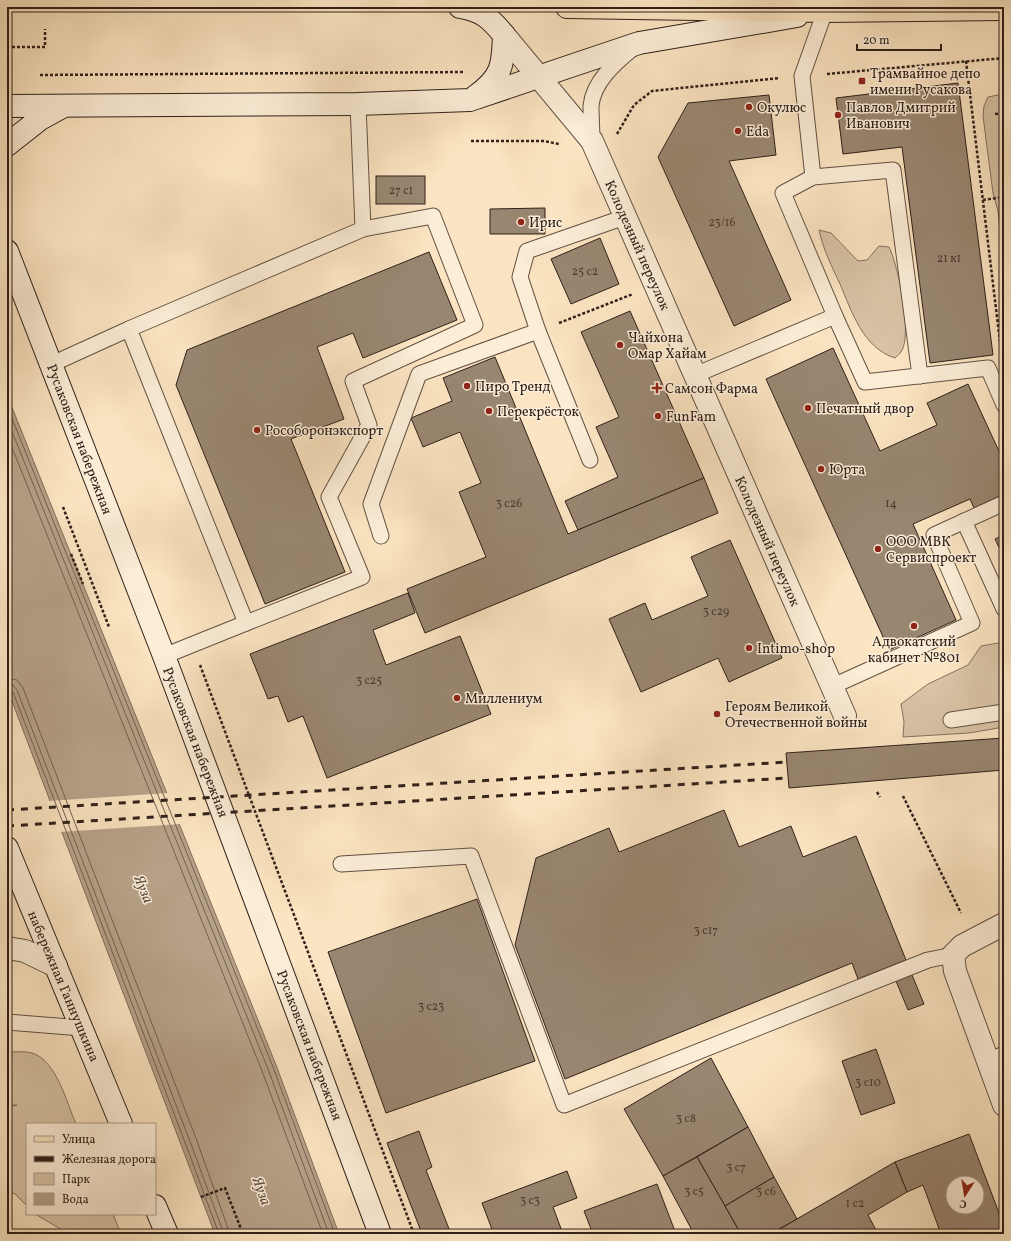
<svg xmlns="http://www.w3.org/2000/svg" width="1011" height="1241" viewBox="0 0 1011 1241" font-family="Vollkorn,serif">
	<rect width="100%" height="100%" fill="#fbe4c1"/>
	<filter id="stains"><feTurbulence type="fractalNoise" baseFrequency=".005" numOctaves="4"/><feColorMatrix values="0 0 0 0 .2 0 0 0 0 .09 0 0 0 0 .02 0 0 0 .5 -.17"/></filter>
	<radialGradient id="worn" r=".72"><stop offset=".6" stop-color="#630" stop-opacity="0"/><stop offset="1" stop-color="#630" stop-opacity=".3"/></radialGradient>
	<g fill="#d8c3a5" stroke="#847260">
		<path d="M998,95L1004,96V268L998,211L993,193L983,116L984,106L988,97Z"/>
		<path d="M819,230L831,233L858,261L867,260L879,246L889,247C898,265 913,335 901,352C900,354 897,356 895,358C863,348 852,312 840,284C832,267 823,249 819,230Z"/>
		<path d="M1004,642V727L969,733L903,737L904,722L901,704L928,684L968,665L981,646Z"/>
		<path d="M7,1052C14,1052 25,1051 32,1053C56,1060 67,1103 76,1124H27V1206L14,1193L7,1196V1107L17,1105H7Z"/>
		<path d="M35,1214H113L121,1234H69Z"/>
	</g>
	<path fill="#b6a188" stroke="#806d5c" d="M7,395L276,1065L339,1234H215L7,688Z"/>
	<path fill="#fbe4c1" d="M169,793L181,824L60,832L48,801Z"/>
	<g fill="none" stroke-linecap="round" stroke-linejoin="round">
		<g stroke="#726051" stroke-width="1">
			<path d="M7,406L273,1067L335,1234"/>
			<path d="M7,419L268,1069L329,1234"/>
			<path d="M7,435L262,1071L323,1234"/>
			<path d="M7,678L17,680L23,688L197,1141L230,1234"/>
			<path d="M7,684L13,685L17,690L191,1144L224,1234"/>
			<path d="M7,689L13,692L186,1145L219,1234"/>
		</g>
	</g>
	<g fill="#998671" stroke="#2f201a" fill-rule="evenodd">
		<path d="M958,83L993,355L930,363L902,147L843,154L836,98Z"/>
		<path d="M769,95L776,155L729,161L791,300L734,326L658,157L688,103Z"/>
		<rect x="376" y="176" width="49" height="28"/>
		<path d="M545,208V234H490V209Z"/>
		<path d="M600,238L619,284L571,304L551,259Z"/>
		<path d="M429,252L457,320L363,358L353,333L317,347L344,419L291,439L345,572L265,604L176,385L187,350Z"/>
		<path d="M630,311L704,478L578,530L565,501L618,477L596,427L619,417L581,332Z"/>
		<path d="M833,348L880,451L937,425L927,403L968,384L1004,462V494L974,508L970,499L913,524L956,620L889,650L766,379Z"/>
		<path d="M495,357L568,534L704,478L718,513L425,633L407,589L486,557L459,492L481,483L460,432L423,447L411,418L452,401L443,378Z"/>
		<path d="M1004,535V558L995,539Z"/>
		<path d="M730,540L782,658L729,682L718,658L641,692L609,619L645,603L652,620L708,596L691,557Z"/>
		<path d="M408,593L415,613L373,630L386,665L460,636L491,714L327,778L303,716L288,722L278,696L268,699L250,654Z"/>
		<path d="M1004,738V770L789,788L786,753Z"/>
		<path d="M724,810L739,847L791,826L803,857L856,836L906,960L858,979L852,963L565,1079L515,945L536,858L609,828L619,852Z"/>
		<path d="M477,899L535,1061L386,1113L328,952Z"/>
		<path d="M912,975L924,1004L908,1010L896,981Z"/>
		<path d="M876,1049L895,1103L861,1115L842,1061Z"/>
		<path d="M711,1058L748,1127L663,1176L624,1109Z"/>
		<path d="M748,1127L774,1177L725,1206L697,1157Z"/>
		<path d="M419,1131L432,1167L426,1170L451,1234H422L387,1143Z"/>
		<path d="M969,1134L1004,1226V1234H941L923,1185L907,1192L895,1162ZM953,1183H977V1207H953Z"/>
		<path d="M697,1157L741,1234H694L663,1176Z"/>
		<path d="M895,1162L907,1192L868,1215L878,1234H771Z"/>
		<path d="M567,1171L577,1198L553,1207L563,1234H504L502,1229L493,1232L482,1203Z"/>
		<path d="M774,1177L797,1219L770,1234H741L725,1206Z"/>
		<path d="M657,1184L676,1234H593L584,1211Z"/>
	</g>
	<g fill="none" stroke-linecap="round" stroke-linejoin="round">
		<g stroke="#625144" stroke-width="17">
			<g id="service">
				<path d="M358,104L363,229"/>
				<path d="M592,141C592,130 591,118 591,106C593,82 615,63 632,49"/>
				<path d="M813,177L802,76L825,11"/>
				<path d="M433,216L475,325L353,381L369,425L329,497L362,577L246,623L129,329L363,229Z"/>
				<path d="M835,316L783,193L813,177L893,170L920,376"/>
				<path d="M538,331L590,460"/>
				<path d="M52,364L129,329"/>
				<path d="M695,375L835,316L865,382L988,368L1004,405"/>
				<path d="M964,521L1004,609"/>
				<path d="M381,536L371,504L419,374L538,331L520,277L527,251L625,217"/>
				<path d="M164,656L246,623"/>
				<path d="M833,686L972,623L934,535L1004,503"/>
				<path d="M951,720L1004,712"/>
				<path d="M341,864L471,856L564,1105L928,960L953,955"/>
				<path d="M7,1022L82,1028"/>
				<path d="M988,1061L1004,1054"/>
			</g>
		</g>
		<g stroke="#625144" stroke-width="24">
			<g id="minor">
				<path d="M504,35L592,141L845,716"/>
				<path d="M1004,924L962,946L953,955L955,971L1004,1105"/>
			</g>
		</g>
		<g stroke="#625144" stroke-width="24">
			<path id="tertiary" d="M7,948L25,951L56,966"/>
		</g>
		<g stroke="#2f201a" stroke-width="24">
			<g id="secondary">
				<path d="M460,7C483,11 490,18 504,35C503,66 502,77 476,96"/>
				<path d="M7,106L358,104L470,100L639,43L797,16"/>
				<path d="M7,145L40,119L62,107"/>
				<path d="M7,251L164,656L380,1234"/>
				<path d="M7,848L121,1124"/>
				<path d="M155,1206L167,1234"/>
			</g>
		</g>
		<g stroke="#2f201a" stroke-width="24">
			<path id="primary" d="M567,7L825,11L1004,9"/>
		</g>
		<g stroke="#2f201a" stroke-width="2.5" stroke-dasharray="3 2" stroke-linecap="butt">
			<path d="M7,47H45V29"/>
			<path d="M966,61L1001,350"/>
			<path d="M827,74L1004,58"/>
			<path d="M40,75L464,72"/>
			<path d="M995,114L1004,113"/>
			<path d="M617,134L634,105L652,91L780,78"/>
			<path d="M471,141H544L559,144"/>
			<path d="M983,200L1004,197"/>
			<path d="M559,323L633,294"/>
			<path d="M63,507L109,627"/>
			<path d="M71,554L83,584"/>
			<path d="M200,665L414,1234"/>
			<path d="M877,792L880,797"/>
			<path d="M903,796L961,913"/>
			<path d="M201,1197L225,1188L243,1234"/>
		</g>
		<use href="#service" stroke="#fcedd7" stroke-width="15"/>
		<use href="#minor" stroke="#fcedd7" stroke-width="22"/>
		<use href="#tertiary" stroke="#fcedd7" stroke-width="22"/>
		<use href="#secondary" stroke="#fcedd7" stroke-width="22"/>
		<use href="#primary" stroke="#fbe4c1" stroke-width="22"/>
		<g stroke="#2f201a" stroke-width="3" stroke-dasharray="7 7" stroke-linecap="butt">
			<path d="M7,810L787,762"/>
			<path d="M7,826L788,778"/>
		</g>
	</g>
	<g fill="#8f2418" stroke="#fcedd7" stroke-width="1.5">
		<rect x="858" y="77" width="8" height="8" rx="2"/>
		<circle cx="749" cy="107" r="4"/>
		<circle cx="838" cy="115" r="4"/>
		<circle cx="738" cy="131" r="4"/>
		<circle cx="521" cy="222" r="4"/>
		<circle cx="620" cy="345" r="4"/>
		<circle cx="467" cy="386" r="4"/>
		<path d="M655 382h4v4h4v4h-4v4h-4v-4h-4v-4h4z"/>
		<circle cx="808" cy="408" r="4"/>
		<circle cx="489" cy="411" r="4"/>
		<circle cx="658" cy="416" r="4"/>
		<circle cx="257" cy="430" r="4"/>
		<circle cx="821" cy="469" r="4"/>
		<circle cx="878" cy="549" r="4"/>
		<circle cx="914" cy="626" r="4"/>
		<circle cx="749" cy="648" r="4"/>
		<circle cx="457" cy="698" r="4"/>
		<circle cx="717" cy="714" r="4"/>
	</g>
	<g text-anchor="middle" stroke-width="3" stroke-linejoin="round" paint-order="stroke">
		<g font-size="12" fill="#4a3a30">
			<text x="401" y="194">27 с1</text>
			<text x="722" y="226">23/16</text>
			<text x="949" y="262">21 к1</text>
			<text x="585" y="275">25 с2</text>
			<text x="509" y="507">3 с26</text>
			<text x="891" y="507">14</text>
			<text x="716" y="615">3 с29</text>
			<text x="369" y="684">3 с25</text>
			<text x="706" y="934">3 с17</text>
			<text x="431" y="1010">3 c23</text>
			<text x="868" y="1086">3 с10</text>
			<text x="686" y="1122">3 с8</text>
			<text x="736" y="1171">3 с7</text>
			<text x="694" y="1195">3 с5</text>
			<text x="766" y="1195">3 с6</text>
			<text x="530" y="1204">3 c3</text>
			<text x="855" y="1207">1 с2</text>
		</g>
		<g font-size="14" fill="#2f201a" stroke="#fcedd7" text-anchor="start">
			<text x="870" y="78">Трамвайное депо<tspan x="870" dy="16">имени Русакова</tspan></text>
			<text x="757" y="112">Окулюс</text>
			<text x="846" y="112">Павлов Дмитрий<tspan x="846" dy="16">Иванович</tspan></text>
			<text x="746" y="136">Eda</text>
			<text x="529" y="227">Ирис</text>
			<text x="628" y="342">Чайхона<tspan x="628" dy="16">Омар Хайам</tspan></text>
			<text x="475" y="391">Пиро Тренд</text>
			<text x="665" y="393">Самсон Фарма</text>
			<text x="816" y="413">Печатный двор</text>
			<text x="497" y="416">Перекрёсток</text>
			<text x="666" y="421">FunFam</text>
			<text x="265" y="435">Рособоронэкспорт</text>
			<text x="829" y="474">Юрта</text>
			<text x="886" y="546">ООО МВК<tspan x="886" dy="16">Сервиспроект</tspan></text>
			<text x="914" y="646" text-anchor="middle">Адвокатский<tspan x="914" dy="16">кабинет №801</tspan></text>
			<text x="757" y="653">Intimo-shop</text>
			<text x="465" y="703">Миллениум</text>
			<text x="725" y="711">Героям Великой<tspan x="725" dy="16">Отечественной войны</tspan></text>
		</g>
		<g font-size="14" fill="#2f201a" stroke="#fcedd7">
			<text transform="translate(638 245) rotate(66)" y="5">Колодезный переулок</text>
			<text transform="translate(80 439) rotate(69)" y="5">Русаковская набережная</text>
			<text transform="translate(768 541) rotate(66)" y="5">Колодезный переулок</text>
			<text transform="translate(196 742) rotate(69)" y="5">Русаковская набережная</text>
			<text transform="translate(64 986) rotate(67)" y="5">набережная Ганнушкина</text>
			<text transform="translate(310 1045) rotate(69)" y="5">Русаковская набережная</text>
		</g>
		<g font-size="15" font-style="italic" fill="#5e4d40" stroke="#fcedd7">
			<text transform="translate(144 889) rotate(68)" y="5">Яуза</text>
			<text transform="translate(262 1191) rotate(70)" y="5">Яуза</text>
		</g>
	</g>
	<rect width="1011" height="1241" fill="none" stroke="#fbe4c1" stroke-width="24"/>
	<rect x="8" y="8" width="995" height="1225" fill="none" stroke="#2f201a" stroke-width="2"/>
	<rect x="12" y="12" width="987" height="1217" fill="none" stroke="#2f201a"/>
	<rect x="26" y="1123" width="130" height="92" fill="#fcedd7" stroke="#aa9b8b"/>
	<rect x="34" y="1136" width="20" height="6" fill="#fbe4c1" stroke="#aa9b8b"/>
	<text x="62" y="1143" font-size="12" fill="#2f201a">Улица</text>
	<rect x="34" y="1156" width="20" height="6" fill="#2f201a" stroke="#aa9b8b"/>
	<text x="62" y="1163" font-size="12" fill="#2f201a">Железная дорога</text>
	<rect x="34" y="1173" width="20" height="12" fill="#d8c3a5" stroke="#aa9b8b"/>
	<text x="62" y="1183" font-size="12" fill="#2f201a">Парк</text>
	<rect x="34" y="1193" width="20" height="12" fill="#b6a188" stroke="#aa9b8b"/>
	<text x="62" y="1203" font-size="12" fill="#2f201a">Вода</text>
	<g transform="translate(965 1195) rotate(192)"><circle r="19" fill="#fcedd7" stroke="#aa9b8b"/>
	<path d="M0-3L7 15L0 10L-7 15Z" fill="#8f2418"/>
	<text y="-6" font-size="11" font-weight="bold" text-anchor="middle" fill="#2f201a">С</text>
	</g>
	<path d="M857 44v6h84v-6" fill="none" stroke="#2f201a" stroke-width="2"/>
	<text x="863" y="44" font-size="12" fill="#2f201a" stroke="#fcedd7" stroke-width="3" paint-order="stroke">20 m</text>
	<rect width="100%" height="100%" filter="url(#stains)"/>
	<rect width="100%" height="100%" fill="url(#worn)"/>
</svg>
